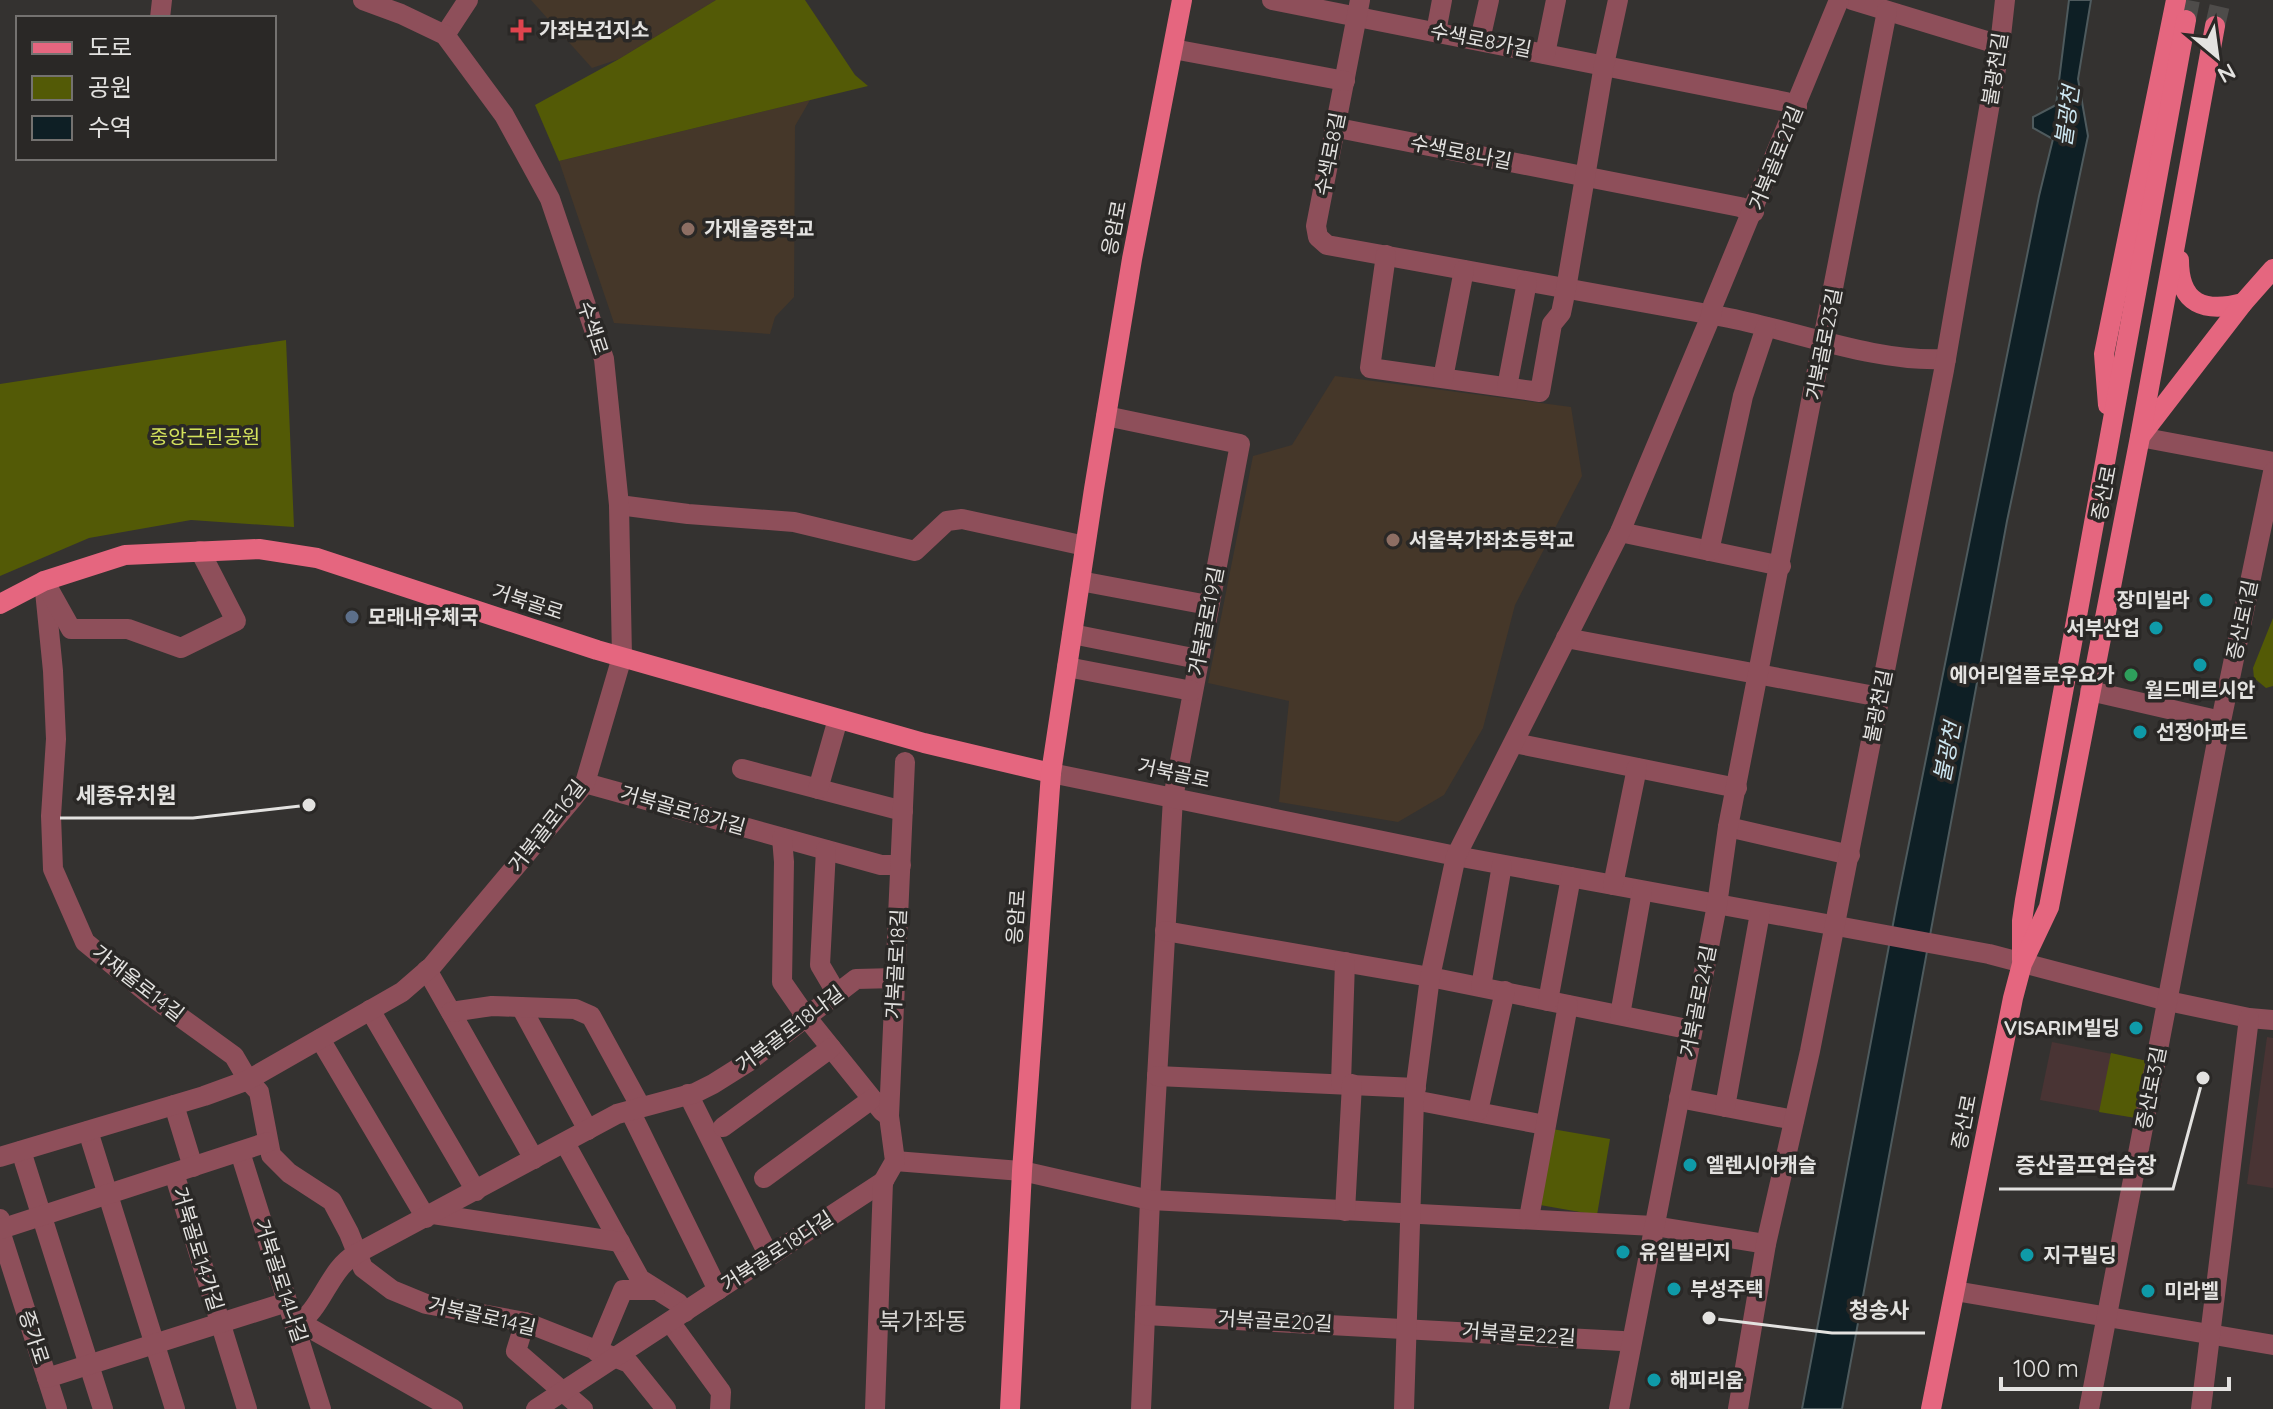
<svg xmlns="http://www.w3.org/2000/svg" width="2273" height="1409" viewBox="0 0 2273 1409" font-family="Quicksand,'Noto Sans KR',sans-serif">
	<rect width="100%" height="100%" fill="#343230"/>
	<g fill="#493434">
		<path d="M2267,1037L2273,1038V1188L2247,1184Z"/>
		<path d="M2052,1042L2147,1061L2136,1118L2040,1100Z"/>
	</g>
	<g fill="#453729">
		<path d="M531,0H716L619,59L592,68Z"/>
		<path d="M810,100L795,126L794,297L775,317L770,334L614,323L559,161Z"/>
		<path d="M1335,376L1571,407L1582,476L1515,605L1483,728L1444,795L1398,822L1279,802L1289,701L1208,683L1253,456L1292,445Z"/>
	</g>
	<g fill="#535a06">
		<path d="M716,0H805L855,75L868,86L559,161L535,105L619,59Z"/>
		<path d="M286,340L294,527L191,520L89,538L0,576V384Z"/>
		<path d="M2273,618V686L2266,688L2254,678L2253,668Z"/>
		<path d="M2111,1053L2147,1061L2136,1118L2099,1112Z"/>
		<path d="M1552,1129L1610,1139L1597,1215L1540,1205Z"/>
	</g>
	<path fill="#0e1f25" stroke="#4e5a5d" stroke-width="2" d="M2069,0H2091L2078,79L2088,136L2007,521L1842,1409H1802L1897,903L2039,196L2053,139L2033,128V117L2056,105Z"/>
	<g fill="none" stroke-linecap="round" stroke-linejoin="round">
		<g stroke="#4e4c4a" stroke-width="20" stroke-dasharray="20 10" stroke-linecap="butt">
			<path d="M2186,20L2190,0"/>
			<path d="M2215,26L2221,0"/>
		</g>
		<g stroke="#8e4f5a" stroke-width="20">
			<path d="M1272,0L1786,102L1797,107"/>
			<path d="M1360,0L1316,226L1318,237L1327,245C1460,269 1592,294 1724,317C1794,330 1875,363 1946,359"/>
			<path d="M1852,0L2000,45"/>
			<path d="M160,18L162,0"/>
			<path d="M1436,32L1442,0"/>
			<path d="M445,35L468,0"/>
			<path d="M1480,40L1489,0"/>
			<path d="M1173,49L1345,81"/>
			<path d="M1545,54L1556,0"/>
			<path d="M1337,124L1343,129L1740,207L1754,212"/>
			<path d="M1386,255L1370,368L1540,392L1552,324L1561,313L1566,289L1604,65L1618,0"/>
			<path d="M1443,378L1464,270"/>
			<path d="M1507,387L1527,282"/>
			<path d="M1106,416L1240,444L1173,798L1150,1200L1141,1409"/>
			<path d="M2140,437L2273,462"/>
			<path d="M619,505L688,514L794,522L915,551L947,521L962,519L1085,546"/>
			<path d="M1620,532L1781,566"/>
			<path d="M1709,551L1743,396L1766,327"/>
			<path d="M44,581L53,671L56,739L51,816L53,869L85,942L151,996L234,1056L248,1080L259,1092L271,1155L289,1173L332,1201L349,1233L363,1268L392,1290L426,1304L525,1322L629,1363L666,1409"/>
			<path d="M1080,581L1208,605"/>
			<path d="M48,588L71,629H128L181,648L236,621L200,551"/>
			<path d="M1072,634L1198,659"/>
			<path d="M1566,638L1880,697"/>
			<path d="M1067,667L1192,691"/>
			<path d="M2090,691L2221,721"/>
			<path d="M1514,743L1737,788"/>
			<path d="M742,769L903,811"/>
			<path d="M1051,773L1456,856L1989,954L2168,1001L2249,1018L2273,1020"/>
			<path d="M585,783L881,865H901"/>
			<path d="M818,789L838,719"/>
			<path d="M1728,827L1850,855"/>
			<path d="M782,838L784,862L782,982L807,1018L882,1111L889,1116"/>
			<path d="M826,850L820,965L837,994"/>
			<path d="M1613,885L1637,768"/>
			<path d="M1165,931L1430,977L1692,1030"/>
			<path d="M427,970L534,1159"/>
			<path d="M1481,987L1502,865"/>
			<path d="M1548,1001L1571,877"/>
			<path d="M521,1007L588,1130"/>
			<path d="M370,1010L476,1191"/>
			<path d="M451,1012L492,1006L521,1007L575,1009L591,1016L637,1100L632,1115L718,1290"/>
			<path d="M1620,1015L1642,891"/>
			<path d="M320,1039L426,1218"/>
			<path d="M1157,1076L1416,1088"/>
			<path d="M1341,1083L1345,962"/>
			<path d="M688,1094L769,1256"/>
			<path d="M1679,1098L1794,1120"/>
			<path d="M1414,1100L1545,1125"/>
			<path d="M174,1105L193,1167"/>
			<path d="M1725,1107L1760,913"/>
			<path d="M1478,1111L1505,991"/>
			<path d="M723,1127L831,1048"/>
			<path d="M88,1131L175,1409"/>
			<path d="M565,1143L640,1279L678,1303L685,1312"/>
			<path d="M21,1151L103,1409"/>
			<path d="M240,1152L321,1409"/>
			<path d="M0,1157L204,1096L248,1080L402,992L432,966L573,798L585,783L622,657L619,505L604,359L550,199L504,115L445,35L401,14L363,0"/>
			<path d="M895,1161L1022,1171L1150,1200L1654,1226L1766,1244"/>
			<path d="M174,1173L247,1409"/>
			<path d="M764,1178L872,1099"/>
			<path d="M1345,1211L1352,1084"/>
			<path d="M433,1214L620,1242"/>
			<path d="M1529,1218L1568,1005"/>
			<path d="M0,1219L2,1237L57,1409"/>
			<path d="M1,1229L268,1142"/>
			<path d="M1955,1291L2273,1345"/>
			<path d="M1145,1315L1622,1341L1631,1346"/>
			<path d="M525,1322L516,1351L583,1409"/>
			<path d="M670,1322L721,1392L720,1409"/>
			<path d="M295,1326C323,1309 328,1270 356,1254L617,1114L695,1093L713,1084L748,1062L856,979L896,978"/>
			<path d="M295,1326L308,1327L453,1409"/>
			<path d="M597,1352L623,1290H655"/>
			<path d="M47,1378L287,1302"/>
			<path d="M536,1409L884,1181"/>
			<path d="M875,1409L883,1182L895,1161L889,1116L905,762"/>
			<path d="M1404,1409L1414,1100L1430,977L1456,856L1620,532L1711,316L1713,305L1839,0"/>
			<path d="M1619,1409L1717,905L1728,827L1887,11"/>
			<path d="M1738,1409L1766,1244L1810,1051L1944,370L2000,45L2005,0"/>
			<path d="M2089,1409L2221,721L2273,472"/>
			<path d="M2201,1409L2249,1018"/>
		</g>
		<g stroke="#e5667f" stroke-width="20">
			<path d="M2179,260C2179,305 2205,313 2243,303"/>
			<path d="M2108,405L2104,354L2176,0"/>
			<path d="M2142,434L2243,303L2273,269"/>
			<path d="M0,604L44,581L125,555L259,549L317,558L597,650L924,743L1051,773"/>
			<path d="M2022,960V921L2025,900L2186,20"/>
			<path d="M1010,1409L1022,1171L1051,773L1094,489L1132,259L1182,0"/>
			<path d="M1931,1409L2013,998L2022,964L2049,907L2140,437L2215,26"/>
		</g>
	</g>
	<path fill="#e0444e" stroke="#2a2826" stroke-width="3" d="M517 18h8v8h8v8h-8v8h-8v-8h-8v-8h8z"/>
	<g fill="#8d6e63" stroke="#2a2826" stroke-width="3">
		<circle cx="688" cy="229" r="8"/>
		<circle cx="1393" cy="540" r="8"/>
	</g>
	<g fill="#0f9aa8" stroke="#2a2826" stroke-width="3">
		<circle cx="2206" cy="600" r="8"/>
		<circle cx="2156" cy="628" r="8"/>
		<circle cx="2200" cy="665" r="8"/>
		<circle cx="2140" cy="732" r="8"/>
		<circle cx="2136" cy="1028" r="8"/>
		<circle cx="1690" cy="1165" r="8"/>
		<circle cx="1623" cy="1252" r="8"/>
		<circle cx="2027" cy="1255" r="8"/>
		<circle cx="1674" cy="1289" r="8"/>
		<circle cx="2148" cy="1291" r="8"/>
		<circle cx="1654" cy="1380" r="8"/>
	</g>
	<circle fill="#5c6f8a" stroke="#2a2826" stroke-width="3" cx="352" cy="617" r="8"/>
	<circle fill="#2e9e5b" stroke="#2a2826" stroke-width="3" cx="2131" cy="675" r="8"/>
	<g text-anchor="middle" stroke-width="7" stroke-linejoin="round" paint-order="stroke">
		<g font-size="20" font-weight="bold" fill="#e3e2e0" stroke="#2a2826" text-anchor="start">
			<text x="539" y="37">가좌보건지소</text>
			<text x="704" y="236">가재울중학교</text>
			<text x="1409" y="547">서울북가좌초등학교</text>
			<text x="2190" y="607" text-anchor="end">장미빌라</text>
			<text x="368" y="624">모래내우체국</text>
			<text x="2140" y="635" text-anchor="end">서부산업</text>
			<text x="2115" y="682" text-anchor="end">에어리얼플로우요가</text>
			<text x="2200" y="697" text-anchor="middle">월드메르시안</text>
			<text x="2156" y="739">선정아파트</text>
			<text x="2120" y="1035" text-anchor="end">VISARIM빌딩</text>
			<text x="1706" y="1172">엘렌시아캐슬</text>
			<text x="1639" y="1259">유일빌리지</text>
			<text x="2043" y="1262">지구빌딩</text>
			<text x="1690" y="1296">부성주택</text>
			<text x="2164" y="1298">미라벨</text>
			<text x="1670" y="1387">해피리움</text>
		</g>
		<g font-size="20" fill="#e3e2e0" stroke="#2a2826">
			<text transform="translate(1481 40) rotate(11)" y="7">수색로8가길</text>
			<text transform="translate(1995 69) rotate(-81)" y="7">불광천길</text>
			<text transform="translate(1461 152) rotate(11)" y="7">수색로8나길</text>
			<text transform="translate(1330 154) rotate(-79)" y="7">수색로8길</text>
			<text transform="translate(1776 158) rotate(-68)" y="7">거북골로21길</text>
			<text transform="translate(1114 228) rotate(-79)" y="7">응암로</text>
			<text transform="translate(593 328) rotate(72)" y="7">수색로</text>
			<text transform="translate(1824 344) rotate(-79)" y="7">거북골로23길</text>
			<text transform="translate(2104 493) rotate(-79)" y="7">증산로</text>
			<text transform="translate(528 602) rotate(18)" y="7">거북골로</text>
			<text transform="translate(2242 620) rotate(-78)" y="7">증산로1길</text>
			<text transform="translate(1206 621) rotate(-79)" y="7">거북골로19길</text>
			<text transform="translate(1878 706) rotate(-79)" y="7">불광천길</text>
			<text transform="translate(1174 773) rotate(12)" y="7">거북골로</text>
			<text transform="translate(683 810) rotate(16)" y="7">거북골로18가길</text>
			<text transform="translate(547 826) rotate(-52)" y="7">거북골로16길</text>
			<text transform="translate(1016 917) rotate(-86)" y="7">응암로</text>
			<text transform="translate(896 964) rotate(-87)" y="7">거북골로18길</text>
			<text transform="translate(138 983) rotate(38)" y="7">가재울로14길</text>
			<text transform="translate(1698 1001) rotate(-79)" y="7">거북골로24길</text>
			<text transform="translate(790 1029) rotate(-37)" y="7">거북골로18나길</text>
			<text transform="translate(2151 1088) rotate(-79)" y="7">증산로3길</text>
			<text transform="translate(1964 1122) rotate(-79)" y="7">증산로</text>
			<text transform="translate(198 1249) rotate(73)" y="7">거북골로14가길</text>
			<text transform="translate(777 1251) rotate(-33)" y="7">거북골로18다길</text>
			<text transform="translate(281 1281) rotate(72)" y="7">거북골로14나길</text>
			<text transform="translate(482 1316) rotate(13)" y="7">거북골로14길</text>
			<text transform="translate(1275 1321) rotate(3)" y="7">거북골로20길</text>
			<text transform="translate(1519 1334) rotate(4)" y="7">거북골로22길</text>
			<text transform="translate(34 1337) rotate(72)" y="7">증가로</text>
		</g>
		<g font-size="20" fill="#d4e25c" stroke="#2a2826">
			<text x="205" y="444">중앙근린공원</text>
		</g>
		<g font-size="22" font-style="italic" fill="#cde7f2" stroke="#2a2826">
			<text transform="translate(2067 116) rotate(-82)" y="8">불광천</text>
			<text transform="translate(1947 752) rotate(-79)" y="8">불광천</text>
		</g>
		<g font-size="24" fill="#d6d4d1" stroke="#2a2826">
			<text x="923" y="1330">북가좌동</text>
		</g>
	</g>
	<path fill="none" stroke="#e3e2e0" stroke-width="3" d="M309 805L193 818H60M2203 1078L2173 1189H1999M1709 1318L1832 1333H1925"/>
	<g fill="#e3e2e0" stroke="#2a2826" stroke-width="3">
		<circle cx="309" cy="805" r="8"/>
		<circle cx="2203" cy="1078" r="8"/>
		<circle cx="1709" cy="1318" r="8"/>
	</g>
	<g font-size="22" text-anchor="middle" font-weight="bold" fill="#e3e2e0" stroke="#2a2826" stroke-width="7" stroke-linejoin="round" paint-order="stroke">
		<text x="126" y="803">세종유치원</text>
		<text x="2086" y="1173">증산골프연습장</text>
		<text x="1879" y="1318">청송사</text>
	</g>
	<rect x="16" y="16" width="260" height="144" fill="#2a2826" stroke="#747270" stroke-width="2"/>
	<rect x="32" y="42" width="40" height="12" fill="#e5667f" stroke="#747270" stroke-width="2"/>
	<text x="88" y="56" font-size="24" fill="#e3e2e0">도로</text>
	<rect x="32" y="76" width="40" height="24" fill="#535a06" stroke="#747270" stroke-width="2"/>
	<text x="88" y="96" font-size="24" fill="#e3e2e0">공원</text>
	<rect x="32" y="116" width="40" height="24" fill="#0e1f25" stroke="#747270" stroke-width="2"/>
	<text x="88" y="136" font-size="24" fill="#e3e2e0">수역</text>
	<g transform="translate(2217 56) rotate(151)" stroke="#2a2826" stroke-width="6" paint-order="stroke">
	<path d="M0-6L14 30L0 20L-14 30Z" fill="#e3e2e0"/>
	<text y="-12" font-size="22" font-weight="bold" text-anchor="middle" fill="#e3e2e0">N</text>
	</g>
	<path d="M2001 1377v12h228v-12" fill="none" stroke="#e3e2e0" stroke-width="4"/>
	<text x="2013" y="1377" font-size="24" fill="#e3e2e0" stroke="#2a2826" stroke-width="6" paint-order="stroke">100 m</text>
</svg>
